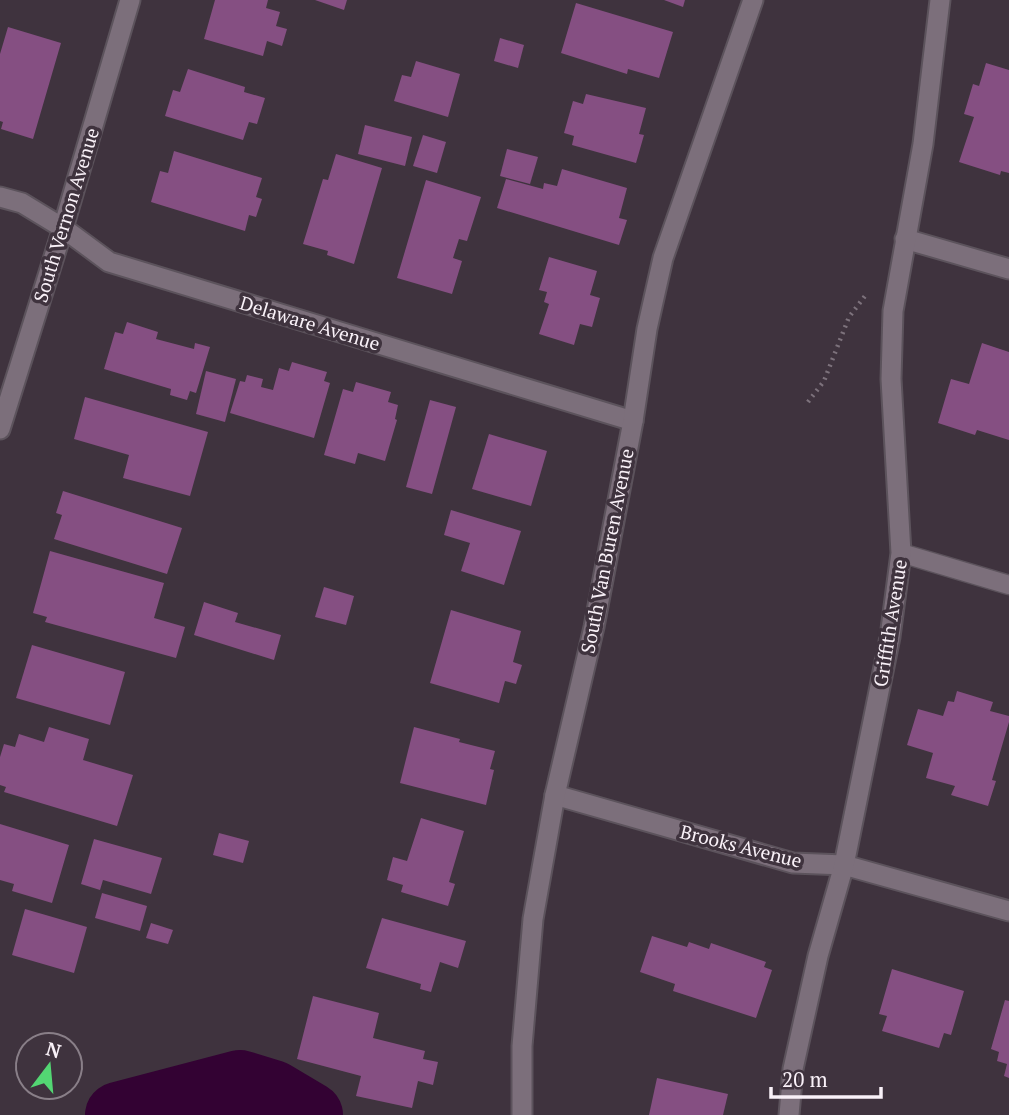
<svg xmlns="http://www.w3.org/2000/svg" width="1009" height="1115" viewBox="0 0 1009 1115" font-family="'PT Serif',serif">
	<rect width="100%" height="100%" fill="#3f333e"/>
	<g fill="none" stroke-linecap="round" stroke-linejoin="round">
		<path stroke="#330233" stroke-width="66" d="M118,1115L240,1083L273,1093L310,1115"/>
	</g>
	<g fill="#854f82">
		<path d="M215,0H268L266,8L280,12L276,26L287,29L282,46L267,41L263,56L204,39Z"/>
		<path d="M315,0H347L344,10Z"/>
		<path d="M664,0H685L683,7Z"/>
		<path d="M576,3L673,32L659,78L628,69L627,74L561,53Z"/>
		<path d="M8,27L61,43L33,139L1,129L3,122L0,121V54Z"/>
		<path d="M500,38L524,45L518,68L494,61Z"/>
		<path d="M416,61L460,74L448,117L394,101L402,75L411,77Z"/>
		<path d="M986,63L1009,70V173L1001,171L1000,175L959,162L974,117L964,114L973,84L979,86Z"/>
		<path d="M188,69L245,87L244,92L265,98L257,124L249,122L243,140L165,116L173,90L180,92Z"/>
		<path d="M586,94L646,108L639,134L644,135L636,163L572,145L574,136L564,133L573,101L583,104Z"/>
		<path d="M365,125L412,137L405,166L358,154Z"/>
		<path d="M423,135L446,142L437,173L413,166Z"/>
		<path d="M507,149L538,157L530,184L500,176Z"/>
		<path d="M174,151L262,178L256,197L262,199L256,217L249,215L245,231L151,202L160,171L168,173Z"/>
		<path d="M336,154L382,168L354,264L327,255L328,251L303,244L323,179L328,180Z"/>
		<path d="M562,169L627,188L619,218L627,220L619,245L497,208L506,179L543,189L544,183L557,186Z"/>
		<path d="M426,180L481,197L467,241L459,239L453,258L462,261L452,294L397,278Z"/>
		<path d="M549,257L597,271L590,295L600,298L592,327L580,324L574,345L539,334L549,304L544,302L547,292L539,290Z"/>
		<path d="M127,322L158,332L156,339L194,349L195,343L210,347L196,393L190,391L187,400L170,395L171,389L104,369L115,332L123,334Z"/>
		<path d="M982,343L1009,352V440L977,430L975,435L938,423L951,379L969,384Z"/>
		<path d="M292,362L327,372L324,381L330,383L314,438L230,413L240,381L245,382L247,375L263,379L261,387L273,390L279,368L289,371Z"/>
		<path d="M206,371L236,379L225,422L196,414Z"/>
		<path d="M356,382L391,392L388,402L398,405L395,419L397,420L385,461L358,453L355,464L324,455L343,389L353,392Z"/>
		<path d="M85,397L208,432L190,496L123,478L129,455L74,439Z"/>
		<path d="M430,400L456,407L432,494L406,487Z"/>
		<path d="M489,434L547,451L531,506L472,489Z"/>
		<path d="M63,491L182,528L167,574L54,539L62,515L56,513Z"/>
		<path d="M451,510L521,531L504,585L461,571L470,543L444,535Z"/>
		<path d="M50,551L164,583L154,618L185,627L176,658L45,622L47,617L33,613Z"/>
		<path d="M324,587L354,596L346,625L315,617Z"/>
		<path d="M204,602L238,613L235,622L281,635L274,660L194,635Z"/>
		<path d="M451,610L521,631L513,662L522,665L516,684L505,681L499,703L430,683Z"/>
		<path d="M32,645L125,672L110,725L16,698Z"/>
		<path d="M957,691L993,702L990,711L1009,716V722L992,780L996,781L988,806L951,795L955,786L926,778L933,753L907,745L918,709L943,716L948,701L954,702Z"/>
		<path d="M49,727L89,739L83,760L133,775L117,826L4,792L6,787L0,785V757L4,744L15,747L19,734L44,742Z"/>
		<path d="M414,727L460,739L459,742L495,751L490,769L494,770L486,805L400,783Z"/>
		<path d="M421,818L464,831L449,882L455,884L448,906L401,892L403,885L387,880L393,857L407,861Z"/>
		<path d="M0,824L69,845L52,903L12,891L14,884L0,880Z"/>
		<path d="M219,833L249,841L243,863L213,855Z"/>
		<path d="M94,839L162,858L151,894L103,880L100,890L81,884Z"/>
		<path d="M102,893L147,906L140,931L95,918Z"/>
		<path d="M25,909L87,927L74,973L12,955Z"/>
		<path d="M382,918L466,941L458,968L440,962L431,992L420,989L421,984L366,968Z"/>
		<path d="M151,923L173,930L168,944L146,938Z"/>
		<path d="M652,936L687,947L689,942L709,949L711,943L766,962L764,967L772,970L756,1018L673,991L675,984L640,972Z"/>
		<path d="M892,969L964,991L951,1035L944,1033L939,1048L882,1031L887,1016L879,1014Z"/>
		<path d="M313,996L379,1013L373,1038L425,1051L423,1059L438,1062L433,1085L418,1081L412,1108L356,1096L361,1076L297,1059Z"/>
		<path d="M1005,1000L1009,1001V1078L1004,1076L1007,1064L997,1061L999,1052L991,1049Z"/>
		<path d="M657,1078L728,1094L723,1115H649Z"/>
	</g>
	<g fill="none" stroke-linecap="round" stroke-linejoin="round">
		<g stroke="#5c535c" stroke-width="21">
			<path id="service" d="M901,553L1009,585"/>
		</g>
		<g stroke="#5c535c" stroke-width="23">
			<g id="minor">
				<path d="M0,197L22,203L63,228L109,262L633,421"/>
				<path d="M905,239L1009,269"/>
				<path d="M0,429L63,228L130,0"/>
				<path d="M555,795L793,863L844,865L1009,911"/>
				<path d="M522,1115V1046L533,919L555,795L594,627L633,421L647,329L663,258L753,0"/>
				<path d="M789,1115L793,1069L818,956L844,865L890,637L901,553L891,379L893,311L923,144L940,0"/>
			</g>
		</g>
		<path stroke="#7d727c" stroke-width="4.5" stroke-dasharray="2 5" stroke-linecap="butt" d="M808,402L824,381L849,317L865,296"/>
		<use href="#service" stroke="#7c6f7b" stroke-width="18"/>
		<use href="#minor" stroke="#7c6f7b" stroke-width="19"/>
	</g>
	<g text-anchor="middle" stroke-width="7" stroke-linejoin="round" paint-order="stroke">
		<g font-size="19" fill="#f9f1f8" stroke="#3f333e">
			<text transform="translate(66 215) rotate(-73)" y="7">South Vernon Avenue</text>
			<text transform="translate(310 323) rotate(17)" y="7">Delaware Avenue</text>
			<text transform="translate(607 551) rotate(-79)" y="7">South Van Buren Avenue</text>
			<text transform="translate(890 623) rotate(-81)" y="7">Griffith Avenue</text>
			<text transform="translate(741 846) rotate(14)" y="7">Brooks Avenue</text>
		</g>
	</g>
	<g transform="translate(49 1066) rotate(16)"><circle r="33" fill="#3f333e" stroke="#897f88" stroke-width="2"/>
	<path d="M0-5L12 26L0 18L-12 26Z" fill="#53d673"/>
	<text y="-10" font-size="19" font-weight="bold" text-anchor="middle" fill="#f9f1f8">N</text>
	</g>
	<path d="M771 1087v10h110v-10" fill="none" stroke="#f9f1f8" stroke-width="3.5"/>
	<text x="782" y="1087" font-size="21" fill="#f9f1f8" stroke="#3f333e" stroke-width="5" paint-order="stroke">20 m</text>
</svg>
